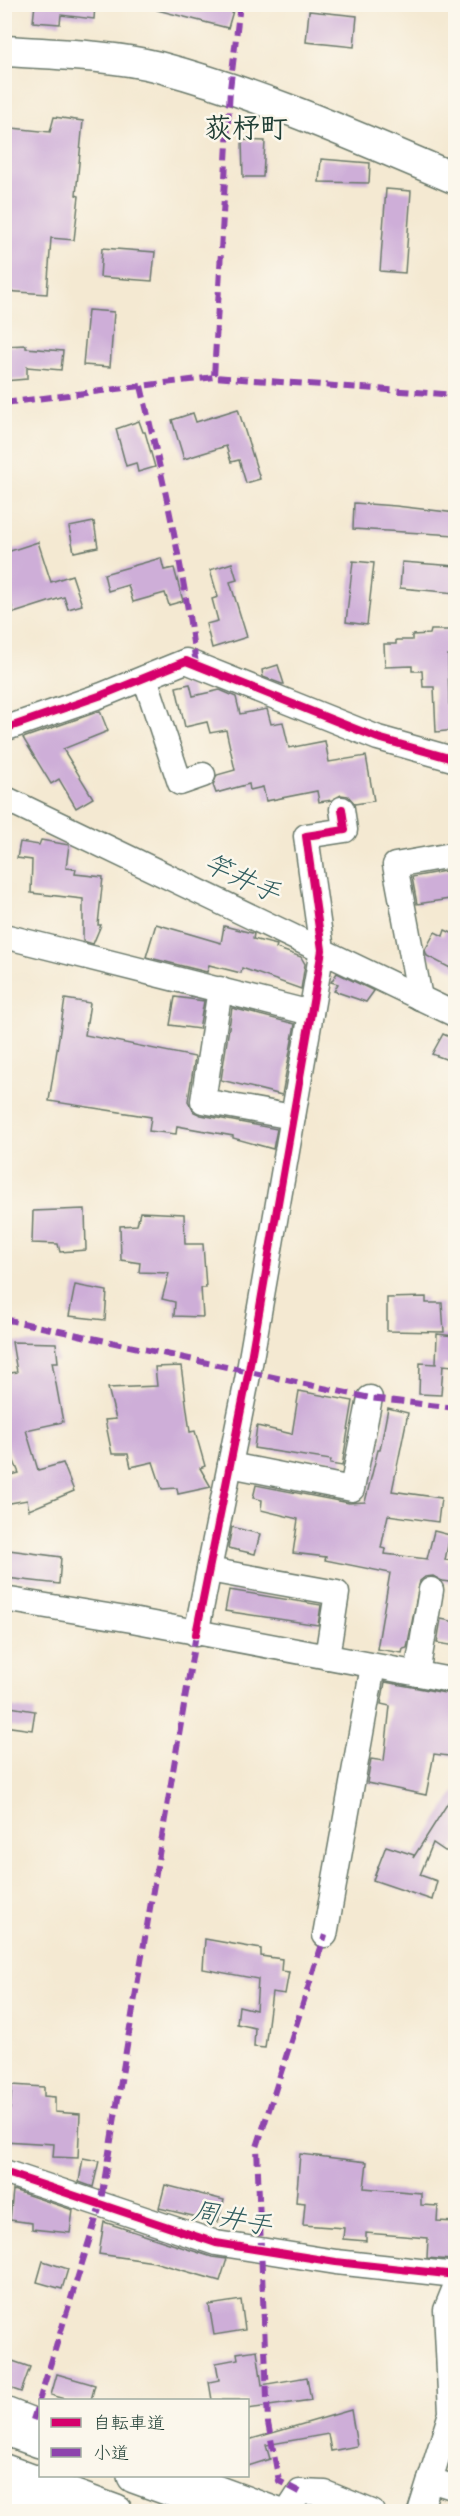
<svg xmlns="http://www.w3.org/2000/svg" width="460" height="2516" viewBox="0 0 460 2516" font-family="'Indie Flower','Klee One',sans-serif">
	<rect width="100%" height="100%" fill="#fbf7ec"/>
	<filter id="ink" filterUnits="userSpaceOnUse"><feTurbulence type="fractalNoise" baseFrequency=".0167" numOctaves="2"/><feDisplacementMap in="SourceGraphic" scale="12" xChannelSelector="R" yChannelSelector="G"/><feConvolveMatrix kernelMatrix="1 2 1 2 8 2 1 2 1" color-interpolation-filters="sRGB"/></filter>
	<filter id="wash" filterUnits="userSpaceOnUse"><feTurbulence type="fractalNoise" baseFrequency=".008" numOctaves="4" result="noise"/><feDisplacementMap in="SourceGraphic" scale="24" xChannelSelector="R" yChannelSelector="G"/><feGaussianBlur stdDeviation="1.35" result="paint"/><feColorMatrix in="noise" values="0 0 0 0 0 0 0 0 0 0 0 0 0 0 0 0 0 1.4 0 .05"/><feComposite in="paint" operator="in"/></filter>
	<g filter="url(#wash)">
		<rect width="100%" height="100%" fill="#f4e9d2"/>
		<g id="blocks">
			<g fill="#ceaed8">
				<path d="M35,4H95L94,19L61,15L60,24L33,22Z"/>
				<path d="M158,4H235L228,28L157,10Z"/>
				<path d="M309,11L357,16L354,47L306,42Z"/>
				<path d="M54,117L83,121L76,195L79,196L74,240L51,238L47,294L4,291V159L7,132L12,128L50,132Z"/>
				<path d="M242,140L265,141L263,177H243Z"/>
				<path d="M321,159L370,163L369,183L319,182Z"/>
				<path d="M386,189L411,191L405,273L380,271Z"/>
				<path d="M102,248L155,252L152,281L100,277Z"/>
				<path d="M88,310L114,312L110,367L83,365Z"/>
				<path d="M26,345V348L63,351L61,370L27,367V379L4,381V346Z"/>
				<path d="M238,409L260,479L246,483L239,460L231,462L226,446L184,459L172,420L193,413L196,422Z"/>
				<path d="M139,421L143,432H145L155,467L138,472L136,463L126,466L116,429Z"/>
				<path d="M354,503L396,506L456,513V535L353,529Z"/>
				<path d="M94,522L98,547L74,552L69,527Z"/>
				<path d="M38,542L51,582L72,575L82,605L68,609L64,597L14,613L4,584V553Z"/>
				<path d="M161,558L164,570L174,568L183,601L169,605L165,593L133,602L128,585L108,591L104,574Z"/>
				<path d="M353,561L374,563L367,625L346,622Z"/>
				<path d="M402,562L456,566V593L400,588Z"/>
				<path d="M232,563L237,580L230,582L247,637L212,648L206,624L218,621L212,599L218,597L210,570Z"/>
				<path d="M431,630H456V655H448L449,704H456V730L436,732L434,687H423L422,671H412V666L385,667L384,644H396V640H412V635L430,634Z"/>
				<path d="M278,665L284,684H282L263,677L262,670Z"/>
				<path d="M190,684L193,696L220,690L236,697L240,714L267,709L271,724L283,722L289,748L325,741L329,762L366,756L374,801L355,804L348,796L341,795L332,800L319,802L317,791L266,801L263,787L250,790L249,784L216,793L213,785L217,775L235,770L226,730L210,733L207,722L185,727L176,687Z"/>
				<path d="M100,711L108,731L63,749L93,798L76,808L59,779L51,784L23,738Z"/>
				<path d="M41,840L69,845L66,868L76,869L75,874L103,877L98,925H101L93,944L83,941V899L31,893L32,860L17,858L20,842L39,845Z"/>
				<path d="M456,869V898L417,904L412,877Z"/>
				<path d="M156,924L221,943L224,926L252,933L254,934L253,939L277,945L276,948L301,957L305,964L301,989L242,968L241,973L209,965L207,972L146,957Z"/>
				<path d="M445,930L456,935V971L427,956L425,950L435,932L443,936Z"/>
				<path d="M337,973L374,991L366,1002L334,991L338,984L331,982Z"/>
				<path d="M175,997L204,1001L199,1029L170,1025Z"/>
				<path d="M65,999L90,1003L85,1035L195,1057L188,1101L194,1112L201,1115L277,1129L273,1149L233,1138V1136L177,1126L176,1134L149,1131L151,1117L49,1101Z"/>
				<path d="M232,1008L295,1024L282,1095L221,1080Z"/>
				<path d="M443,1034L456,1040V1063L432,1054Z"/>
				<path d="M85,1209L86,1250L60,1252L58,1244L32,1243L33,1211Z"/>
				<path d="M140,1212L184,1214L185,1244H203L206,1288H201L203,1317L174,1316L175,1302L162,1299L169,1273L139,1272L140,1263L121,1260L120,1226L137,1225Z"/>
				<path d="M75,1285L107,1291L105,1320L69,1316Z"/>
				<path d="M426,1297V1303H442L444,1332L387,1331V1298Z"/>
				<path d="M437,1334L454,1336L453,1366L443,1365L441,1395L419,1394L420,1363L436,1364Z"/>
				<path d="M12,1342L56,1343L58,1362H52L63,1422L26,1430L38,1470L63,1463L74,1491L29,1510L27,1500L4,1504V1477L19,1473L4,1438V1374L17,1372Z"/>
				<path d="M181,1366L190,1432L195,1431L205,1466L200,1468L211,1487L178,1494L177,1488L162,1489L153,1462L131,1467L128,1454H112L105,1420L116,1419L108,1388L157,1386L155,1367Z"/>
				<path d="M299,1391L353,1401L342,1466L330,1464L331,1460L254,1448L257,1426L292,1434Z"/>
				<path d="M388,1408L408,1413L392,1491L441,1498L438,1522L388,1515L381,1548L386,1549L385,1554L427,1559L434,1531L450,1535L445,1560L456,1561V1583L442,1581L433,1576L425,1577L420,1581L407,1648L403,1649L402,1653L377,1649L390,1573L325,1560L326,1557L293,1553L298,1519L261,1510L262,1500L253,1498L256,1485L349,1503L365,1502L378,1450H380Z"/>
				<path d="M232,1527L260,1534L255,1554L228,1548Z"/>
				<path d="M9,1550L61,1557L59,1584L6,1578Z"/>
				<path d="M229,1590L321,1605L318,1625L225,1611Z"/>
				<path d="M441,1619L456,1622V1646L437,1643Z"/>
				<path d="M385,1682L456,1695V1757L434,1754L426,1795L367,1783L371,1759L384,1761L390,1706L381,1704Z"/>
				<path d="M4,1706L35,1711L32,1730L4,1726Z"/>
				<path d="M456,1790V1843L451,1851H445L433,1843L420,1875L437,1881L432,1900L373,1880L386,1846L414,1855L413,1858Z"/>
				<path d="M205,1939L261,1949V1956L282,1959L281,1971L289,1972L285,1994L272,1992L265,2048L254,2047L255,2028L237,2024L239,2006L256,2010L258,1979L203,1969Z"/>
				<path d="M12,2085L44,2087V2096L55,2097V2112L80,2114L78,2158L53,2157L54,2144L4,2141V2109H10Z"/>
				<path d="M300,2154L367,2162L364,2188L421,2193V2205L438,2206L437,2221L455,2222L452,2260L427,2258L428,2238L366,2233V2241L343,2239L344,2228L303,2225L305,2203L296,2202Z"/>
				<path d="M83,2158L99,2161L93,2187L79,2182Z"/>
				<path d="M165,2185L224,2200L218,2222L159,2208Z"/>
				<path d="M13,2190L73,2210L70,2233L32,2229V2223L10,2220Z"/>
				<path d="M104,2222L212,2257L227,2259L220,2281L154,2262L99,2254Z"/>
				<path d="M43,2261L68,2269L62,2289L37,2282Z"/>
				<path d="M241,2300L245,2330L214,2335L209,2305Z"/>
				<path d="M257,2350L262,2385L307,2377L311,2400L248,2409V2400H212L209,2382L219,2380L216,2363L238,2359L237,2353Z"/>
				<path d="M4,2358L30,2367L21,2392L4,2386Z"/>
				<path d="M57,2374L95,2385L91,2400H69L51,2395Z"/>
				<path d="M351,2410L357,2446L331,2451L328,2434L266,2445L270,2459L248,2466V2440Z"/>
			</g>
		</g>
	</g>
	<g filter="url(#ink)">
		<use href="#blocks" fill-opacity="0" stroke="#6a796b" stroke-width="1.5"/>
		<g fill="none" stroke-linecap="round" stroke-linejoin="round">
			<g stroke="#6a796b" stroke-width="27">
				<g id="minor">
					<path d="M145,678L180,783L203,775"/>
					<path d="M4,729L102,695L186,661L378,738L456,760"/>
					<path d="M4,798L456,1015"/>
					<path d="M4,936L311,1013"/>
					<path d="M220,989L203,1101L293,1117"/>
					<path d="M420,998L395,865L452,855"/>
					<path d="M230,1465L352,1489L370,1398"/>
					<path d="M209,1570L337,1593L327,1657"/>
					<path d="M4,1599L132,1620L456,1681"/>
					<path d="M196,1634L249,1370L322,950L306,836L345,830L342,809"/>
					<path d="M417,1674L431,1590"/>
					<path d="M325,1935L373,1666"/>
					<path d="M4,2172L216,2243L336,2262L456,2275"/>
					<path d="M4,2409L40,2423"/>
					<path d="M185,2476L283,2512"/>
					<path d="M430,2480L456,2488"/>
					<path d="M4,2490L62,2512"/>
					<path d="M287,2512L300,2492L325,2493L372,2512"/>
					<path d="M420,2512L451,2413L446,2310L456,2285"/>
				</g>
			</g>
			<g stroke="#6a796b" stroke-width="33">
				<path id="major" d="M4,51C54,54 112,55 159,67C261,94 359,138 456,179"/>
			</g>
			<g stroke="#6a796b" stroke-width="36">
				<g id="highway">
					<path d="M4,2428L40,2441"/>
					<path d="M4,2471L116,2512"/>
					<path d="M134,2476L233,2512"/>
				</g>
			</g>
			<use href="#minor" stroke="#fff" stroke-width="24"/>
			<use href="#major" stroke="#fff" stroke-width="30"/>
			<use href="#highway" stroke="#fff" stroke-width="33"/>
			<g stroke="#8e44ad" stroke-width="6" stroke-dasharray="12 6" stroke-linecap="butt">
				<path d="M240,4L230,89L214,377L456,395"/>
				<path d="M141,386C163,479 184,571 196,665"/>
				<path d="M4,403L214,377"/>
				<path d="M4,1319L370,1398L456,1408"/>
				<path d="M33,2420L100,2206L196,1634"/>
				<path d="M300,2492L279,2481L268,2423L257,2147L325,1935"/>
			</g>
			<g stroke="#fbf7ec" stroke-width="11">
				<g id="cycleway">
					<path d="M4,729L102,695L186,661L378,738L456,760"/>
					<path d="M196,1634L249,1370L322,950L306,836L345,830L342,809"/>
					<path d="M4,2172L216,2243L336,2262L456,2275"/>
				</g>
			</g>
			<use href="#cycleway" stroke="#d6006c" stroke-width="8"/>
		</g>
	</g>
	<g text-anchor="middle" stroke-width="5" stroke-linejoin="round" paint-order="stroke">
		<g font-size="27" font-style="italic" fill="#315e60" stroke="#fbf7ec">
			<text transform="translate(242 878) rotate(25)" y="9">竿井手</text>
			<text transform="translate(232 2218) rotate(12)" y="9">周井手</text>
		</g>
		<g font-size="28" font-weight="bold" fill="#1f3d34" stroke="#fbf7ec">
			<text x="246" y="137">荻杼町</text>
		</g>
	</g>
	<rect width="460" height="2516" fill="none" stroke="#fbf7ec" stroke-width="24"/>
	<rect x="39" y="2399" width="210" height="78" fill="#fbf7ec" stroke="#a3ada2" stroke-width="1.5"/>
	<rect x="51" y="2418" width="30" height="9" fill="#d6006c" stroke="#a3ada2" stroke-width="1.5"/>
	<text x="93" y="2429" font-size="18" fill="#1f3d34">自転車道</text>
	<rect x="51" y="2448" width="30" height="9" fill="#8e44ad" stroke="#a3ada2" stroke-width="1.5"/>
	<text x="93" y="2459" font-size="18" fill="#1f3d34">小道</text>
</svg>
